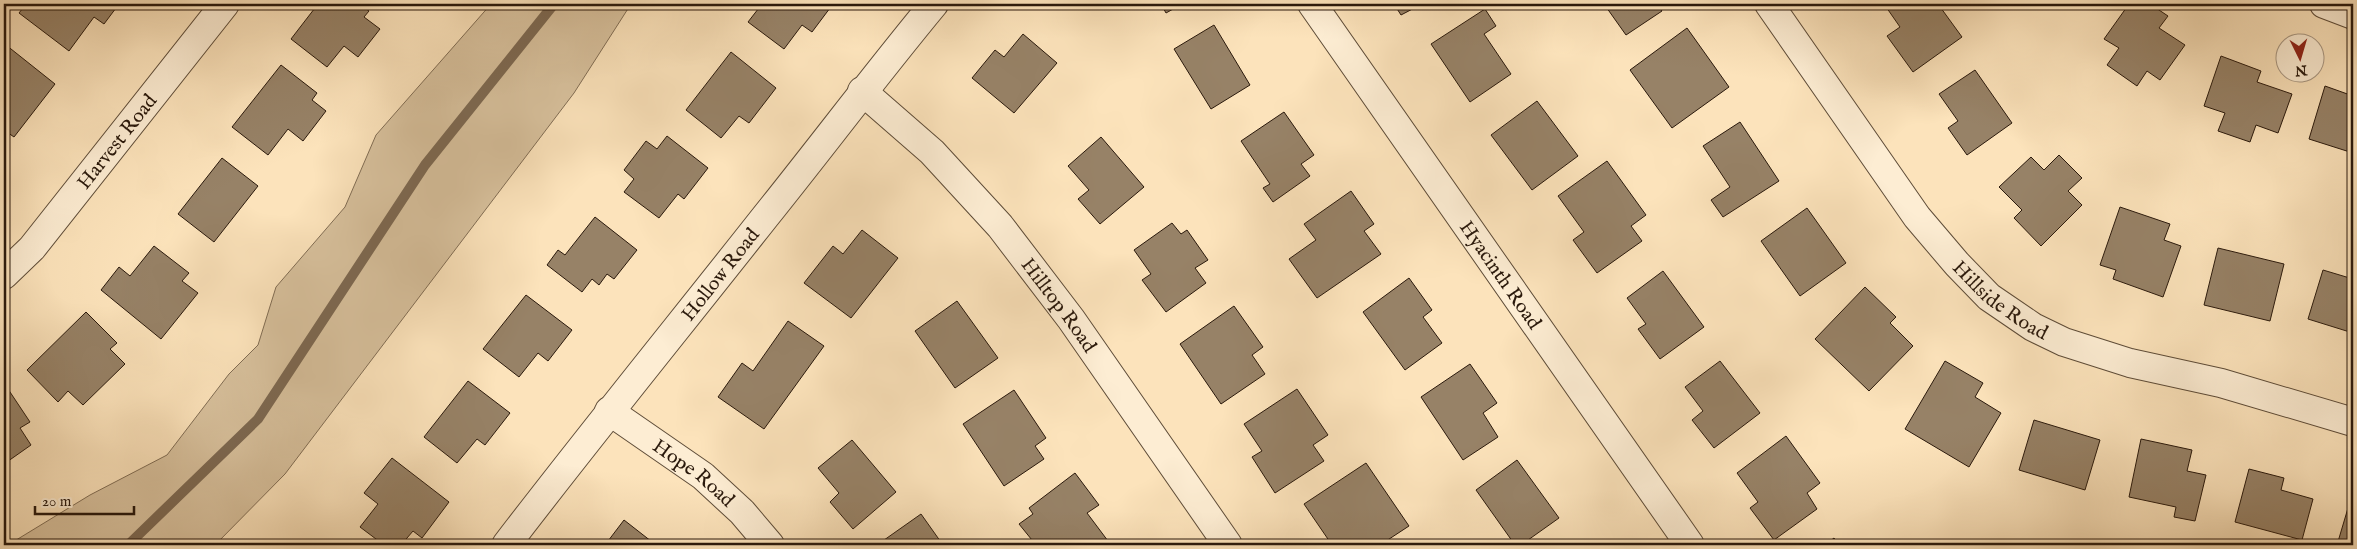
<svg xmlns="http://www.w3.org/2000/svg" width="2357" height="549" viewBox="0 0 2357 549" font-family="'IM FELL English',serif">
	<rect width="100%" height="100%" fill="#fce3bb"/>
	<filter id="stains"><feTurbulence type="fractalNoise" baseFrequency=".004" numOctaves="4"/><feColorMatrix values="0 0 0 0 .2 0 0 0 0 .09 0 0 0 0 .02 0 0 0 .5 -.17"/></filter>
	<radialGradient id="worn" r=".72"><stop offset=".6" stop-color="#630" stop-opacity="0"/><stop offset="1" stop-color="#630" stop-opacity=".3"/></radialGradient>
	<path fill="#d8c19d" stroke="#816d54" d="M491,4H631L574,93L285,474L215,545H8L90,495L167,455L229,374L258,345L276,287L345,207L376,135Z"/>
	<g fill="none" stroke-linecap="round" stroke-linejoin="round">
		<path stroke="#7d6952" stroke-width="10" d="M128,545L258,419L425,165L554,4"/>
	</g>
	<g fill="#978267" stroke="#2a190c">
		<path d="M26,4H119L104,24L94,17L69,51L19,13Z"/>
		<path d="M318,4H359L369,11L364,17L380,29L358,57L344,46L327,67L291,39Z"/>
		<path d="M762,4H833L812,32L802,25L784,49L748,22Z"/>
		<path d="M1161,4H1182L1166,13Z"/>
		<path d="M1394,4H1422L1401,15Z"/>
		<path d="M1604,4H1657L1662,11L1626,35Z"/>
		<path d="M1884,4H1938L1962,37L1913,72L1887,36L1900,27Z"/>
		<path d="M2129,4H2150L2168,16L2159,28L2185,45L2160,80L2147,71L2137,86L2107,65L2119,48L2104,39Z"/>
		<path d="M1485,9L1496,26L1484,34L1511,74L1470,102L1431,44Z"/>
		<path d="M1214,25L1250,85L1211,109L1174,49Z"/>
		<path d="M1687,28L1729,87L1672,128L1630,70Z"/>
		<path d="M1023,34L1057,63L1014,113L972,78L995,50L1004,57Z"/>
		<path d="M6,45L55,84L14,137L4,130V48Z"/>
		<path d="M731,52L776,88L749,123L739,116L721,138L686,110Z"/>
		<path d="M2221,56L2261,71L2257,82L2292,94L2278,133L2256,125L2250,142L2218,131L2225,113L2204,106Z"/>
		<path d="M281,65L317,93L312,100L326,111L303,141L288,129L268,155L232,127Z"/>
		<path d="M1975,70L2012,123L1967,155L1948,128L1958,121L1939,94Z"/>
		<path d="M2325,86L2353,96V153L2309,139Z"/>
		<path d="M1537,101L1578,156L1532,190L1491,135Z"/>
		<path d="M1284,112L1314,155L1301,164L1310,176L1273,202L1263,188L1270,184L1241,141Z"/>
		<path d="M1740,122L1779,181L1723,217L1711,200L1730,187L1703,146Z"/>
		<path d="M667,136L708,168L684,199L678,194L659,218L624,192L634,179L624,170L646,141L657,149Z"/>
		<path d="M1101,137L1144,187L1100,224L1078,199L1089,190L1068,166Z"/>
		<path d="M2059,155L2082,178L2068,191L2082,205L2041,246L2014,218L2022,210L1999,187L2031,157L2044,170Z"/>
		<path d="M222,158L258,186L214,242L178,214Z"/>
		<path d="M1607,161L1646,215L1631,226L1642,241L1597,273L1573,240L1584,232L1558,196Z"/>
		<path d="M1351,191L1374,224L1364,231L1381,254L1317,298L1289,259L1316,240L1304,224Z"/>
		<path d="M2120,207L2170,224L2164,240L2181,246L2163,297L2113,279L2116,270L2100,265Z"/>
		<path d="M1807,208L1846,263L1800,296L1761,241Z"/>
		<path d="M595,217L637,250L614,279L607,274L599,285L592,279L582,292L547,265L558,250L565,255Z"/>
		<path d="M1172,223L1181,234L1187,230L1208,260L1195,268L1206,283L1166,312L1142,280L1151,274L1134,250Z"/>
		<path d="M862,230L898,258L851,318L804,283L833,246L843,254Z"/>
		<path d="M154,246L189,273L182,281L198,293L161,339L101,290L119,267L130,276Z"/>
		<path d="M2218,248L2284,264L2270,321L2204,305Z"/>
		<path d="M2323,270L2353,279V333L2308,319Z"/>
		<path d="M1663,271L1704,327L1660,359L1638,329L1646,324L1627,298Z"/>
		<path d="M1409,278L1432,310L1423,317L1442,343L1405,370L1363,312Z"/>
		<path d="M1865,287L1896,317L1890,323L1913,346L1869,391L1815,339Z"/>
		<path d="M526,295L572,330L548,361L538,353L519,377L483,349Z"/>
		<path d="M957,301L998,358L955,388L915,331Z"/>
		<path d="M1234,306L1263,347L1252,355L1265,374L1221,404L1180,344Z"/>
		<path d="M86,312L117,343L110,349L125,364L83,405L68,391L58,402L27,370Z"/>
		<path d="M788,321L824,346L764,429L718,397L742,363L753,371Z"/>
		<path d="M1720,361L1760,413L1714,448L1692,420L1703,411L1685,387Z"/>
		<path d="M1945,361L1983,383L1975,397L2001,413L1969,467L1905,429Z"/>
		<path d="M1470,364L1497,403L1483,413L1498,437L1463,460L1421,397Z"/>
		<path d="M468,381L510,413L485,445L477,439L457,463L424,437Z"/>
		<path d="M4,383L30,422L20,428L31,445L4,464Z"/>
		<path d="M1297,389L1328,435L1313,445L1324,461L1275,493L1252,457L1262,451L1244,424Z"/>
		<path d="M1014,390L1046,438L1035,446L1044,459L1004,486L963,424Z"/>
		<path d="M2034,420L2100,440L2085,490L2019,470Z"/>
		<path d="M1786,436L1820,483L1807,493L1817,509L1774,540L1750,508L1758,502L1737,473Z"/>
		<path d="M2141,439L2192,450L2187,471L2206,475L2195,521L2174,517L2176,507L2129,497Z"/>
		<path d="M852,440L896,492L853,529L830,502L839,493L818,468Z"/>
		<path d="M392,458L449,502L422,538L413,531L401,545H384L360,527L378,504L364,493Z"/>
		<path d="M1517,460L1559,518L1521,545H1515L1476,490Z"/>
		<path d="M1366,463L1409,526L1380,545H1332L1304,504Z"/>
		<path d="M2249,469L2284,478L2281,490L2313,499L2302,540L2235,522Z"/>
		<path d="M1075,473L1099,505L1087,513L1111,545H1036L1019,524L1033,514L1029,508Z"/>
		<path d="M2348,508L2353,509V545H2337Z"/>
		<path d="M921,514L943,545H877Z"/>
		<path d="M624,520L656,545H605Z"/>
		<path d="M1834,538L1839,545H1825Z"/>
	</g>
	<g fill="none" stroke-linecap="round" stroke-linejoin="round">
		<g stroke="#5e4c38" stroke-width="30">
			<g id="street">
				<path id="s1" d="M1312,4L1690,545"/>
				<path id="s2" d="M1769,4L1917,217L1957,264L1989,297L2033,327L2064,342L2130,363L2221,383L2353,422"/>
				<path d="M2324,4L2353,15"/>
				<path id="s3" d="M862,91L932,152L1000,226L1071,319L1228,545"/>
				<path id="s4" d="M4,275L32,248L225,4"/>
				<path id="s5" d="M609,411L703,476L742,512L770,545"/>
				<path id="s6" d="M506,545C591,434 679,326 765,217C822,146 876,74 934,4"/>
			</g>
		</g>
		<use href="#street" stroke="#fdedd3" stroke-width="28"/>
	</g>
	<g text-anchor="middle" stroke-width="4" stroke-linejoin="round" paint-order="stroke">
		<g font-size="20" fill="#2a190c" stroke="#fdedd3">
			<text dy="7" stroke="none"><textPath href="#s4" startOffset="175">Harvest Road</textPath></text>
			<text dy="7" stroke="none"><textPath href="#s6" startOffset="345">Hollow Road</textPath></text>
			<text dy="7" stroke="none"><textPath href="#s1" startOffset="330">Hyacinth Road</textPath></text>
			<text dy="7" stroke="none"><textPath href="#s2" startOffset="378">Hillside Road</textPath></text>
			<text dy="7" stroke="none"><textPath href="#s3" startOffset="292">Hilltop Road</textPath></text>
			<text dy="7" stroke="none"><textPath href="#s5" startOffset="105">Hope Road</textPath></text>
		</g>
	</g>
	<rect width="2357" height="549" fill="none" stroke="#fce3bb" stroke-width="20"/>
	<rect x="5" y="5" width="2347" height="539" fill="none" stroke="#2a190c" stroke-width="2.5"/>
	<rect x="10" y="10" width="2337" height="529" fill="none" stroke="#2a190c"/>
	<g transform="translate(2300 58) rotate(175)"><circle r="24" fill="#fdedd3" stroke="#a99883"/>
	<path d="M0-4L9 19L0 12L-9 19Z" fill="#8f2418"/>
	<text y="-8" font-size="14" font-weight="bold" text-anchor="middle" fill="#2a190c">N</text>
	</g>
	<path d="M35 506v8h99v-8" fill="none" stroke="#2a190c" stroke-width="2.5"/>
	<text x="42" y="506" font-size="15" fill="#2a190c" stroke="#fdedd3" stroke-width="4" paint-order="stroke">20 m</text>
	<rect width="100%" height="100%" filter="url(#stains)"/>
	<rect width="100%" height="100%" fill="url(#worn)"/>
</svg>
